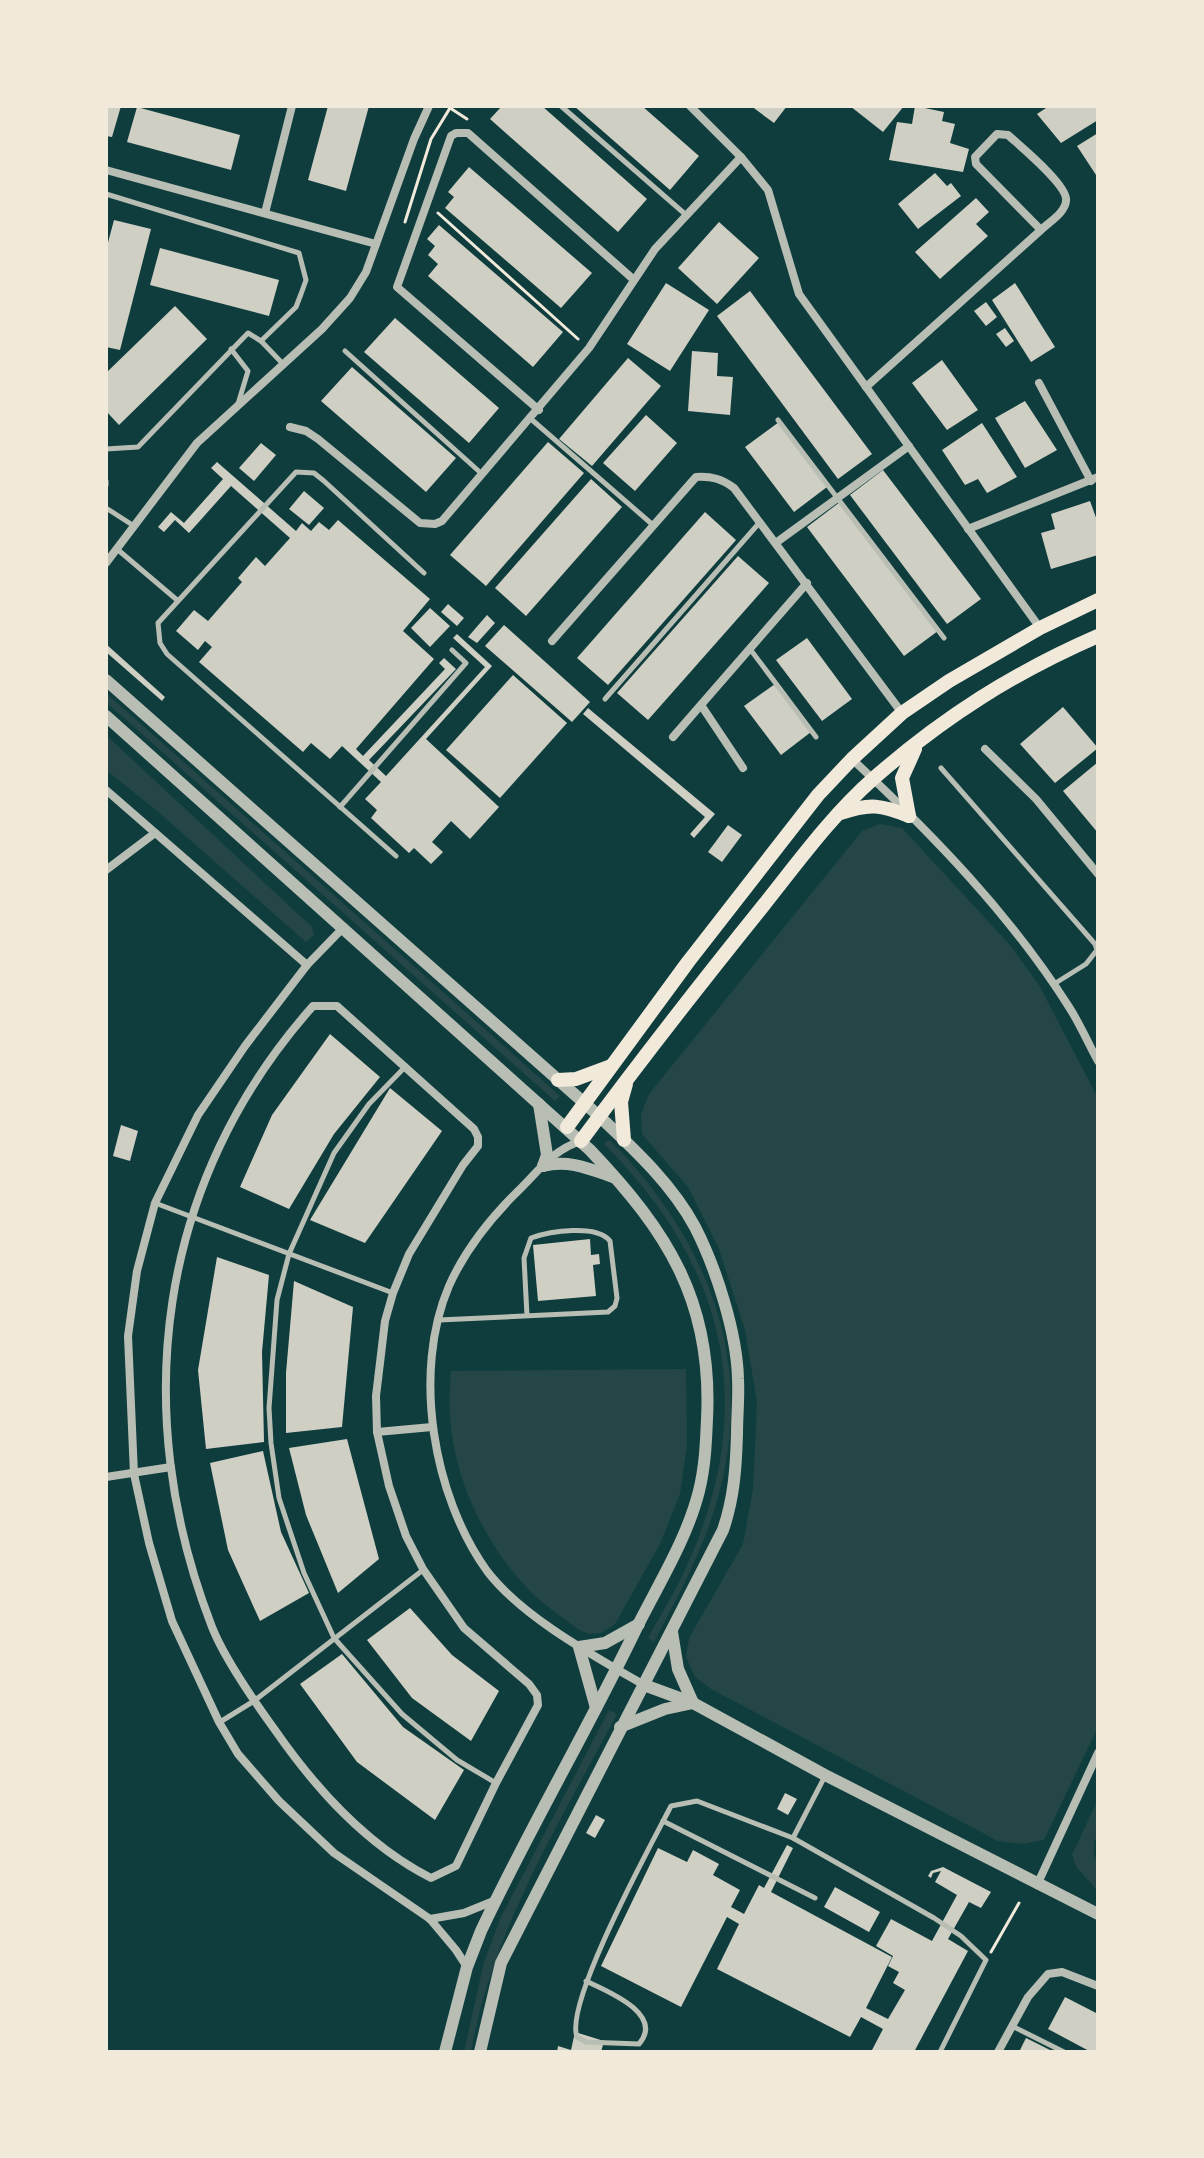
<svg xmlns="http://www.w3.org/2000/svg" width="1204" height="2158" viewBox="0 0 1204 2158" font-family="'Asap Condensed',sans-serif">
	<rect width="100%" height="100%" fill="#0f3d3e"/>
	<g fill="#244646">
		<path d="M106,693L560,1096L555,1101L106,702Z"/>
		<path d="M106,735L312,927L314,935L306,942L156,810L106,770Z"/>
		<path d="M880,824L902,828L1010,945L1039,985L1098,1098V1727L1044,1840L1022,1844L998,1841L711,1689L695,1677L686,1657L689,1638L743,1544L753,1489L757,1402L745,1330L719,1249L688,1187L642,1134L641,1114L649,1094L862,831Z"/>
		<path d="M610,1140C716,1249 762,1378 709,1526C694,1567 674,1604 654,1642L648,1638C661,1614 677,1589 688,1563C759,1404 726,1266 605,1145L606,1141Z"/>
		<path d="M686,1369L687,1445L680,1494L660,1544L615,1624L601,1633L589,1634L579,1630C564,1618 545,1606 531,1592C486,1547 453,1478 450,1415C449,1400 450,1386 451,1371Z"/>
		<path d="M609,1710L617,1714C559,1824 493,1928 471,2052H464L484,1962L501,1917Z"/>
		<path d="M1098,1799V1835L1094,1842V1855L1098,1864V1891L1077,1868L1072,1855Z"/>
	</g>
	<g fill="#cfcfc3">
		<path d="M106,106H121L112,137L106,136Z"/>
		<path d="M328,106H369L346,191L308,180Z"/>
		<path d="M502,106H542L647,199L618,232L490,119Z"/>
		<path d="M574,106H642L699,156L670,190Z"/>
		<path d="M751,106H787L774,123Z"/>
		<path d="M850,106H904L883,132Z"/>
		<path d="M915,106L944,112L942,121L955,124L950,143L969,149L963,172L889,160L897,122L912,124Z"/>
		<path d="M1049,106H1098V120L1061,143L1037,114Z"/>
		<path d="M137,107L240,135L231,170L127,142Z"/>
		<path d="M1098,133V178L1077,146Z"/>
		<path d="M469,167L592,273L561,308L445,208L454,197L448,192Z"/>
		<path d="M935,173L947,186L951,183L961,196L918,229L898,204Z"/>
		<path d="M976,198L989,212L976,224L988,236L940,279L915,252Z"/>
		<path d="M114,220L151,229L120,350L106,347V250Z"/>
		<path d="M719,222L759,258L717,304L678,268Z"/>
		<path d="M439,225L563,332L533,367L428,276L438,264L428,255L435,246L427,239Z"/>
		<path d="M160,248L279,280L269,316L150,285Z"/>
		<path d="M666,283L709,310L670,371L627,344Z"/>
		<path d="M1015,283L1055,347L1031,362L992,300Z"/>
		<path d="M750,291L872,454L838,479L717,316Z"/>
		<path d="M986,302L997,317L986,326L974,311Z"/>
		<path d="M175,306L207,339L119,425L106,411V373Z"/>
		<path d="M395,318L499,408L469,443L364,352Z"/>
		<path d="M1005,328L1014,341L1006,347L996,334Z"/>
		<path d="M692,351L718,353L717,376L733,377L730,415L688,411Z"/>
		<path d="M628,358L661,386L592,466L559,439Z"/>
		<path d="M942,360L978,410L947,430L912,383Z"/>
		<path d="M352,367L456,458L426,492L321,401Z"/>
		<path d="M1025,401L1057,450L1025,468L995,418Z"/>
		<path d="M646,415L677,443L635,491L603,463Z"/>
		<path d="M779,422L827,487L794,512L745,447Z"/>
		<path d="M982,423L1017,477L987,493L978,479L965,485L942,450Z"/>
		<path d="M548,442L584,473L486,586L450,555Z"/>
		<path d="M261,443L276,455L254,481L239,468Z"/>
		<path d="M217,462L296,531L302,523L311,531L319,522L329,530L338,520L430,599L403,631L434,659L356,749L363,756L445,669L439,663L444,658L456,669L369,760L386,776L485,667L453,638L457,634L492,666L426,739L499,807L470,839L451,821L432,842L443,852L431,864L414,848L409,853L371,818L377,810L365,799L381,782L342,746L330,759L311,743L303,752L199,662L212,647L205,641L198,650L176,631L194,610L208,621L242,582L238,578L256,557L265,566L290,538L231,486L189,533L175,520L164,532L158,527L171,512L184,523L223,479L211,468Z"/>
		<path d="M883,470L981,599L947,624L850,495Z"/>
		<path d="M591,479L622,507L526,616L495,588Z"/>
		<path d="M304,491L324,508L309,525L289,509Z"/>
		<path d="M1090,501L1098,523V555L1051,569L1041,533L1055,529L1051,514Z"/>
		<path d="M840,502L938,631L904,656L807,527Z"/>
		<path d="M705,512L736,540L608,685L577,658Z"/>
		<path d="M738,556L769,583L648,720L617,693Z"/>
		<path d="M448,604L464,618L457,626L441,612Z"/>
		<path d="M430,608L450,626L430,647L411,628Z"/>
		<path d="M487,615L495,623L477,643L468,637Z"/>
		<path d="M504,625L590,702L572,722L485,646Z"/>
		<path d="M807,638L852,699L822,721L776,660Z"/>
		<path d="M106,644L165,697L162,701L106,652Z"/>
		<path d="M513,675L567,723L500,798L446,750Z"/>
		<path d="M775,684L811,732L781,755L744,706Z"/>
		<path d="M1063,707L1098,748L1055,783L1020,744Z"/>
		<path d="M588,708L715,814L694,838L690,834L705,817L583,714Z"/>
		<path d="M1098,762V833L1063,791Z"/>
		<path d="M728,825L742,835L722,862L708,852Z"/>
		<path d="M330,1034L380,1077L334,1134L289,1209L240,1187L272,1115Z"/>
		<path d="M390,1088L442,1131L365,1243L310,1220Z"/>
		<path d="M121,1125L138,1131L130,1161L113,1156Z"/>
		<path d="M590,1239L591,1255L599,1254L600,1264L593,1265L596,1296L538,1301L533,1245Z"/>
		<path d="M217,1257L269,1275L262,1352L264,1442L206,1449L198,1370Z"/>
		<path d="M294,1281L353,1307L342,1427L286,1433V1373Z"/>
		<path d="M347,1439L379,1559L338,1593L306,1515L289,1448Z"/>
		<path d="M263,1451L281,1532L309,1593L260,1621L228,1550L210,1463Z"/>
		<path d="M410,1608L452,1655L499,1691L471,1741L412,1698L367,1640Z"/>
		<path d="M342,1654L403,1727L464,1770L435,1820L357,1762L300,1684Z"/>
		<path d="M785,1793L797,1799L788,1815L777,1809Z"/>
		<path d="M596,1815L605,1820L595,1838L586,1833Z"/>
		<path d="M787,1845L793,1848L771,1892L892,1957L866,2008L888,2019L905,1990L893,1983L899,1972L888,1966L893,1956L876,1946L891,1919L932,1941L957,1895L935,1882L941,1871L933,1873L931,1878L928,1876L931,1871L943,1867L991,1892L981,1908L969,1902L948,1939L968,1951L914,2052H871L883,2029L861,2017L850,2037L717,1969L739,1924L727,1917L681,2007L601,1966L658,1848L687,1862L693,1850L719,1864L713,1875L740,1890L731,1907L744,1914L759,1885L764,1888Z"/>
		<path d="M835,1887L880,1912L869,1932L824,1907Z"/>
		<path d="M1065,1997L1098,2014V2052H1091L1048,2029Z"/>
		<path d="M575,2032L604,2041L601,2052H557L558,2046L571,2050Z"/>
		<path d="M1026,2038L1054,2052H1019Z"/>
	</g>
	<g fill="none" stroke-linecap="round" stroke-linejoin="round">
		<g stroke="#f1e9da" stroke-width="3">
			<path d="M447,106L467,119"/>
			<path d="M438,213L578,339"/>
			<path d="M405,222L431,139L450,108"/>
			<path d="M991,1952L1019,1903"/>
		</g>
		<g stroke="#b8beb3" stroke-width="5">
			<path d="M561,106L685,214"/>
			<path d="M106,194L299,253L306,280L301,294L296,307L261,341L248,333L138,447L106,449"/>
			<path d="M261,341L284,365"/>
			<path d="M231,349L248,371L238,404"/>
			<path d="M345,351L482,474"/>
			<path d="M531,419L653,525"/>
			<path d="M778,420L944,638"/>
			<path d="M106,481V485"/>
			<path d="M106,508L134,526"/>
			<path d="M117,549L177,600"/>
			<path d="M750,649L816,737"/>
			<path d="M605,699L760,522"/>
			<path d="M941,768L1095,944L1097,950L1086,964L1054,984"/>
			<path d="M340,807L466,663L452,650"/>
			<path d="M396,856L167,654L160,643L158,623L296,472L314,473L324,481L424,573"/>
			<path d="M406,1066L369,1104L334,1153L289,1254L277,1300L269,1408L271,1443L279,1498L304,1573L334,1638L402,1714L457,1760L496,1783"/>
			<path d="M155,1203L393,1293"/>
			<path d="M439,1320L608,1312L615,1306L617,1298L610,1241C597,1224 550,1231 531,1238L524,1258L527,1316"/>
			<path d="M220,1722L254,1701L423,1570"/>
			<path d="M663,1821L815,1898"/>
			<path d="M793,1838L825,1776"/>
			<path d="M586,1981C607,1991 665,2014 639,2044L586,2042L577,2037C564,2003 651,1845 671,1806L697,1801L793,1838L934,1918L961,1936L986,1960L940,2052"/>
			<path d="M1012,2026L1064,2052"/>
		</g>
		<g stroke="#b8beb3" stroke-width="8">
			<path d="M690,106L741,157L768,190L799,294L1040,628"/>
			<path d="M106,170L376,244"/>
			<path d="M265,213L292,106"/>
			<path d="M1039,383L1091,481"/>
			<path d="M866,387L1041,230C1049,222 1065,213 1066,201C1069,186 1020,146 1008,135L997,134L975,157L976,164L1041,230"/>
			<path d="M539,410L397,287L451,136L456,133H468L633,279"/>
			<path d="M290,427L306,431L318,439L420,523L435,524L442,521L589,348L655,249L741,157"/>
			<path d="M968,529L1098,477"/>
			<path d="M777,542L909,446"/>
			<path d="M106,563L197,443L322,329L350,298L366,272L414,139L429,106"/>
			<path d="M552,641L696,477C712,476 722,479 734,488L902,713"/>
			<path d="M701,705L743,768"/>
			<path d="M673,737L807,583"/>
			<path d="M985,749L1036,799L1098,874"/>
			<path d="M852,759C932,834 1010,914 1069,1007C1080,1024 1088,1043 1098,1061"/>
			<path d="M106,790L307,965"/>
			<path d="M106,870L155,833"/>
			<path d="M344,927L307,965L245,1046L198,1115L155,1203L137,1271L128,1336L134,1474L149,1543L172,1621L219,1722L238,1754L279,1801L334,1853L430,1919L456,1950L467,1967"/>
			<path d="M313,1006H337L474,1129L478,1137V1146L463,1165L409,1254L393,1293L385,1321L376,1396L377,1432L389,1486L406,1536L423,1569L464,1628L529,1684L537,1695L538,1705L496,1783L456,1866L431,1878C366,1845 316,1789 275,1730C254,1701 225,1660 212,1627C128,1411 157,1181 313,1006Z"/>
			<path d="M581,1141C552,1150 538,1172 516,1193C488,1221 465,1250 449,1286C412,1372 433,1496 487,1571C522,1617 594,1656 644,1685"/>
			<path d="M377,1432L432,1427"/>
			<path d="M106,1477L171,1467"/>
			<path d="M1037,1885L1098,1753"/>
			<path d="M430,1919L464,1913L496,1900"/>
			<path d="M998,2052L1028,1997L1048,1974L1062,1972L1098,1986"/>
		</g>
		<g stroke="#b8beb3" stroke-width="12">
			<path d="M106,680L599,1116C634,1149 672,1184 695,1227C716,1268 737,1333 738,1379C739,1397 737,1416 737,1434C736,1468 734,1498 723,1530L501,1963L480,2052"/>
			<path d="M106,716L590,1150C668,1232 713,1302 707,1419C706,1443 705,1467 699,1491C687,1539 658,1585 636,1629C587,1731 529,1829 481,1931L467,1967L445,2052"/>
			<path d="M539,1104L547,1155L543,1166"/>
			<path d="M543,1166C568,1159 590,1169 613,1177"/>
			<path d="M672,1632L678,1669L693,1703"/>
			<path d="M644,1685L693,1703L825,1775L1098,1914"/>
			<path d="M596,1708L579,1647L605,1643L639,1624"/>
			<path d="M620,1727L665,1709L693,1703"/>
		</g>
		<g stroke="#f1e9da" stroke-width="14">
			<path d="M841,813C870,803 881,805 909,816"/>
			<path d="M909,816L902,778L915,749"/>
			<path d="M558,1080L576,1079L611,1066"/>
			<path d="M567,1127L688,962L818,795L852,759L902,713L949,681L1040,628L1098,600"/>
			<path d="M624,1140L621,1102L626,1084"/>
			<path d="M581,1141C640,1061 701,983 763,906C798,862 832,815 874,778C944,717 1013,673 1098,636"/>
		</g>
	</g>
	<rect width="1204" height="2158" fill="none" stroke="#f1e9da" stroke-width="216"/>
</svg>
